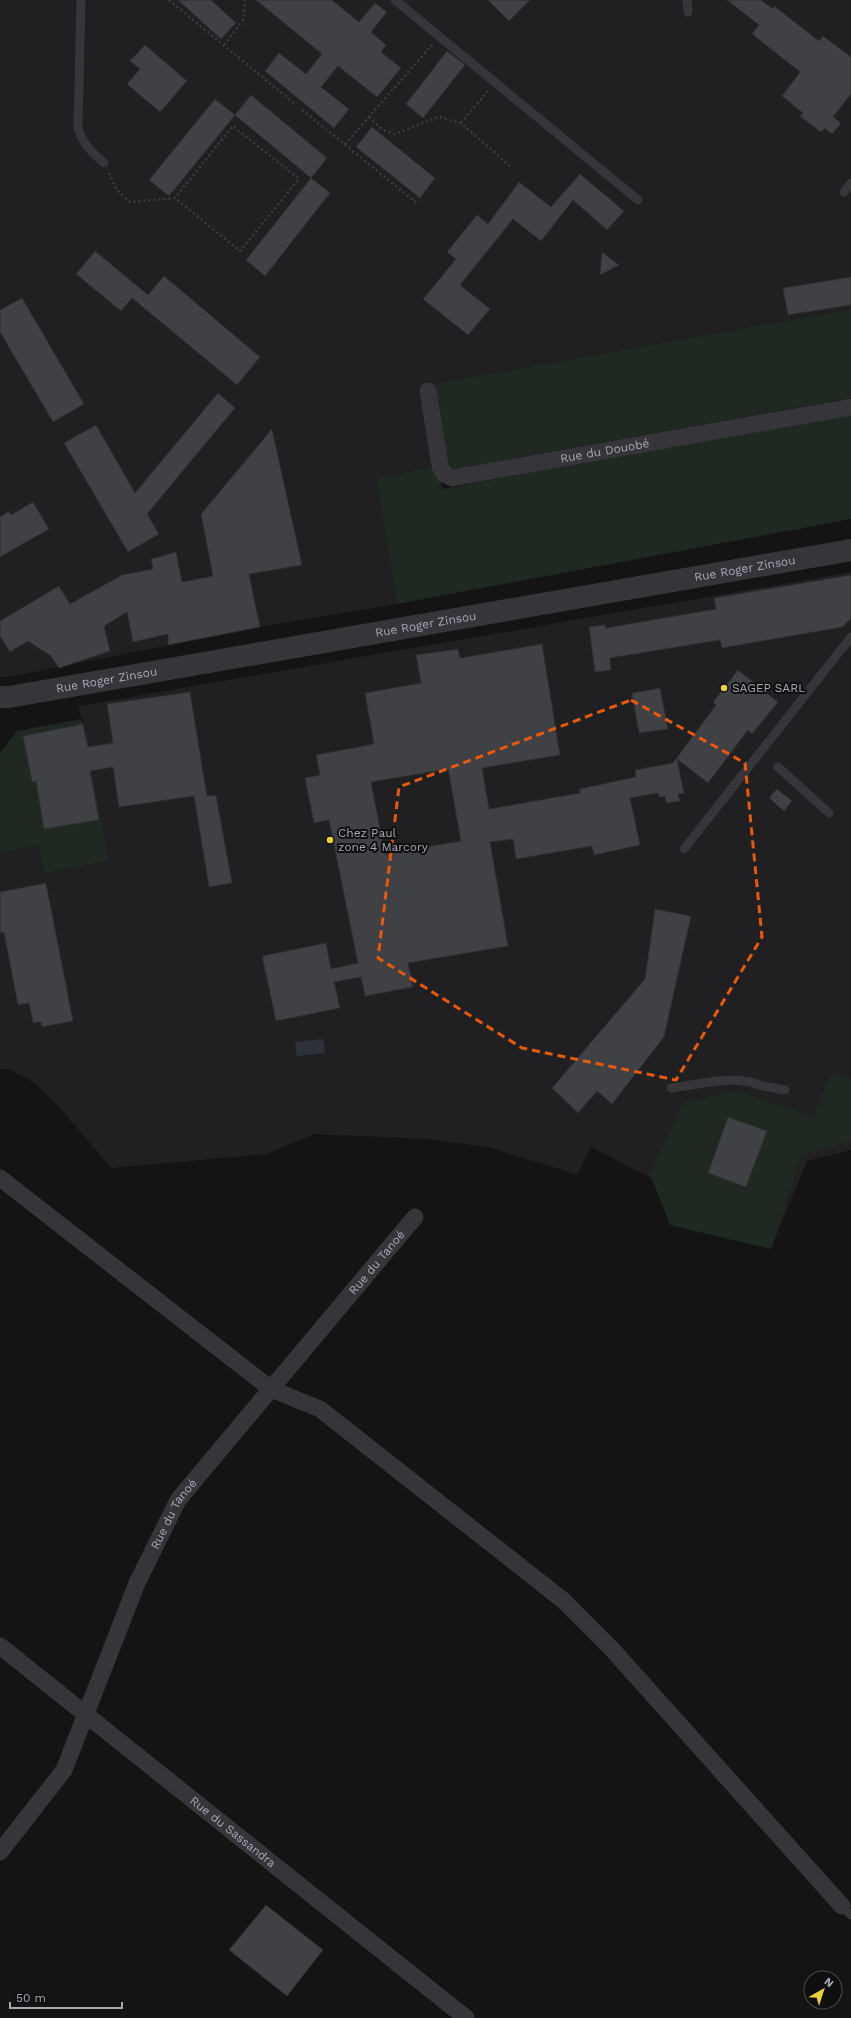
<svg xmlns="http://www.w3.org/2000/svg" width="851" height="2018" viewBox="0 0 851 2018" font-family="'Work Sans',sans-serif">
	<rect width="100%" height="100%" fill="#141415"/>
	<g fill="#202022">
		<path d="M0,0H851V309L432,384L438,466L376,478L397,604L260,627L14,676L0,677Z"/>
		<path d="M851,572V1150L807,1161L771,1249L670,1225L653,1179L591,1147L577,1175L489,1147L425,1139L315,1134L266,1154L111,1168L59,1107L35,1083L9,1069H0V853L38,845L44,873L109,861L82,719L78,706Z"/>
	</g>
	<g fill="#202822">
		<path d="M851,309V398L448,470L432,384Z"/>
		<path d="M851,414V519L397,604L376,478L438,466L442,489Z"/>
		<path d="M82,719L109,861L44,873L38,845L0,853V753L17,731Z"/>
		<path d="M832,1072L851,1079V1142L802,1155L771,1249L670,1225L650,1174L683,1103L736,1090L813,1117Z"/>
	</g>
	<path fill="#2d323a" d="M323,1039L325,1053L297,1056L295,1042Z"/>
	<g fill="#404145" stroke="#2f2e31" fill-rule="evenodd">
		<path d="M178,0H211L236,23L221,39Z"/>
		<path d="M256,0H332L359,22L375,3L387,12L371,32L386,45L381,52L401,68L377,97L338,66L321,87L349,109L334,128L265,71L279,53L306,74L322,54Z"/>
		<path d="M488,0H530L509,21Z"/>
		<path d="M727,0H761L773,9L774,6L819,41L823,36L851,57V94L833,117L841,123L832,134L825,128L821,132L800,116L803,113L782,96L800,72L752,34L759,25Z"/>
		<path d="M145,45L187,81L160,112L127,84L140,69L130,61Z"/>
		<path d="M447,51L465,65L423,118L406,104Z"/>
		<path d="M251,95L327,158L311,178L235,115Z"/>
		<path d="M215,99L235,115L169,196L149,180Z"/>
		<path d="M372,127L435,178L420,198L356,147Z"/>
		<path d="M580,174L624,211L607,230L573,200L541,241L513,219L460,285L490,309L468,335L423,299L456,259L447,252L477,215L488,224L519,182L551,207Z"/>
		<path d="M311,178L330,193L265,276L246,260Z"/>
		<path d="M95,251L148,295L164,276L260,357L237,385L132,298L121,311L76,274Z"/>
		<path d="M602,252L619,265L600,275Z"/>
		<path d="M851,277V305L788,315L783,288Z"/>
		<path d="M22,298L84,404L53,422L0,332V310Z"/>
		<path d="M218,393L235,408L147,514L159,534L128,552L64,443L96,425L135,493Z"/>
		<path d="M272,429L302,565L249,574L260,627L168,645V634L133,642L127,612L104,626L110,651L59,668L51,656L28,641L10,652L0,636V621L59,586L70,604L122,575L153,569L151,559L176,552L182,582L213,576L201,514Z"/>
		<path d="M33,502L49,529L0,557V517L9,511L11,515Z"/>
		<path d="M851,575V618L843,627L722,648L720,640L610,658L611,670L595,672L589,627L605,625L606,628L716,609L714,598Z"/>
		<path d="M542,644L560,755L482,768L489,809L580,793L579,789L636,777L635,770L673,763L716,705L713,702L738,670L778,702L752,734L748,730L708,783L677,759L684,793L678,794L680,801L666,803L665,796L659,797L658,793L630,798L640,845L594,855L592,846L516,859L513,839L490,842L508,946L408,963L413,987L365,996L361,977L334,982L340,1008L276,1021L262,956L326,943L331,969L358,963L329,820L314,823L305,778L320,775L316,755L374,744L365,693L421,683L416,655L458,649L460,658ZM448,769L461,841L385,854L371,782Z"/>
		<path d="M660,688L668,729L639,733L632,693Z"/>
		<path d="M190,692L207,796L216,795L232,883L209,887L194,796L119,807L113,767L90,771L99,820L44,829L36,781L32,782L23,736L83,724L88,747L113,743L107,704Z"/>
		<path d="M777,789L792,801L784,811L769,798Z"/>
		<path d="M46,883L73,1021L42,1027L41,1022L33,1023L29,1003L18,1005L4,932L0,933V892Z"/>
		<path d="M655,909L691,916L664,1037L612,1104L597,1091L578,1113L552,1088L645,979Z"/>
		<path d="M728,1117L767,1131L746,1187L708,1173Z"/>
		<path d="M266,1905L323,1950L287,1996L229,1950Z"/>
	</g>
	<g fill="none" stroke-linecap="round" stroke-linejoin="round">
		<g stroke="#3b3b41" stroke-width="2.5" stroke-dasharray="2 3" stroke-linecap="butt">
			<path d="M169,0L295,104"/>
			<path d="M224,45L243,20L245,0"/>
			<path d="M302,110L418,204"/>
			<path d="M369,117L383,130L395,134L439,117L461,123L510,166"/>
			<path d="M461,123L488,91"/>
			<path d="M345,144L432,45"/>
			<path d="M109,173L117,190L130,202L175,198L240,251L299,179L233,126L175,198"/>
		</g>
		<g stroke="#35353a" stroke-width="9">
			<path d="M81,0L78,128C83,144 92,153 104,163"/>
			<path d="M395,0L638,200"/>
			<path d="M687,0L688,12"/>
			<path d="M844,192L851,183"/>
			<path d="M778,767L829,813"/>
			<path d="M684,849L851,637"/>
			<path d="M671,1088L717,1081L735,1080L751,1082L763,1086L785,1090"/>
			<path d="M842,1906L851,1915"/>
		</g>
		<g stroke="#35353a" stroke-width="17">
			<path id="s1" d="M428,391L440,466L444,474L452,478L851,407"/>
			<path d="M0,1178L271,1389L320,1409L564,1601L610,1647L842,1906"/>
			<path id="s2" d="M0,1646L466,2018"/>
			<path id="s3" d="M0,1852L64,1770L137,1583L178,1500L415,1217"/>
		</g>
		<path stroke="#35353a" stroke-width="22" id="s4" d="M0,697H9L851,550"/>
	</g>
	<path fill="none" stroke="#e8590c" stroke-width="3" stroke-dasharray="8 5" stroke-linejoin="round" d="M631,700L745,763L762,937L676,1080L522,1048L378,958L399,787Z"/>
	<g fill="#e8d139" stroke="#0f0f10" stroke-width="1.5">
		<circle cx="724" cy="688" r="4"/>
		<circle cx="330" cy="840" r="4"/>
	</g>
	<g text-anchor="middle" stroke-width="4" stroke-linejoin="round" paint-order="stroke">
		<g font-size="12" fill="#a6a8b5" stroke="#0f0f10">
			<text dy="4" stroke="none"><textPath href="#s1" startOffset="249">Rue du Douobé</textPath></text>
			<text dy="4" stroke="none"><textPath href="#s4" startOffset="756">Rue Roger Zinsou</textPath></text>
			<text dy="4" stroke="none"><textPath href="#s4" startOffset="432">Rue Roger Zinsou</textPath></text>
			<text dy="4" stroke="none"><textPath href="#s4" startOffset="108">Rue Roger Zinsou</textPath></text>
			<text dy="4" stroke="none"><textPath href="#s3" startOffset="707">Rue du Tanoé</textPath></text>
			<text dy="4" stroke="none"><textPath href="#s3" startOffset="383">Rue du Tanoé</textPath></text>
			<text dy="4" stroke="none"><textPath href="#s2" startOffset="298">Rue du Sassandra</textPath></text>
		</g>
		<g font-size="12" fill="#a6a8b5" stroke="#0f0f10" text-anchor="start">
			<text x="732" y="692">SAGEP SARL</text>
			<text x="338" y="837">Chez Paul<tspan x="338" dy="14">zone 4 Marcory</tspan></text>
		</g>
	</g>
	<g transform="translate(823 1990) rotate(39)"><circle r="19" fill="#0f0f10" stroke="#4b4c52"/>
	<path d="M0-3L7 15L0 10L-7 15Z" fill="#e8d139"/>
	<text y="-6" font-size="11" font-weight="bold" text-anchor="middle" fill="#a6a8b5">N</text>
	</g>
	<path d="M10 2002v6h112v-6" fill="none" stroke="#a6a8b5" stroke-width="2"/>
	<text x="16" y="2002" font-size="12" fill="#a6a8b5" stroke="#0f0f10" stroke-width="3" paint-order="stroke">50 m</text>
</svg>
